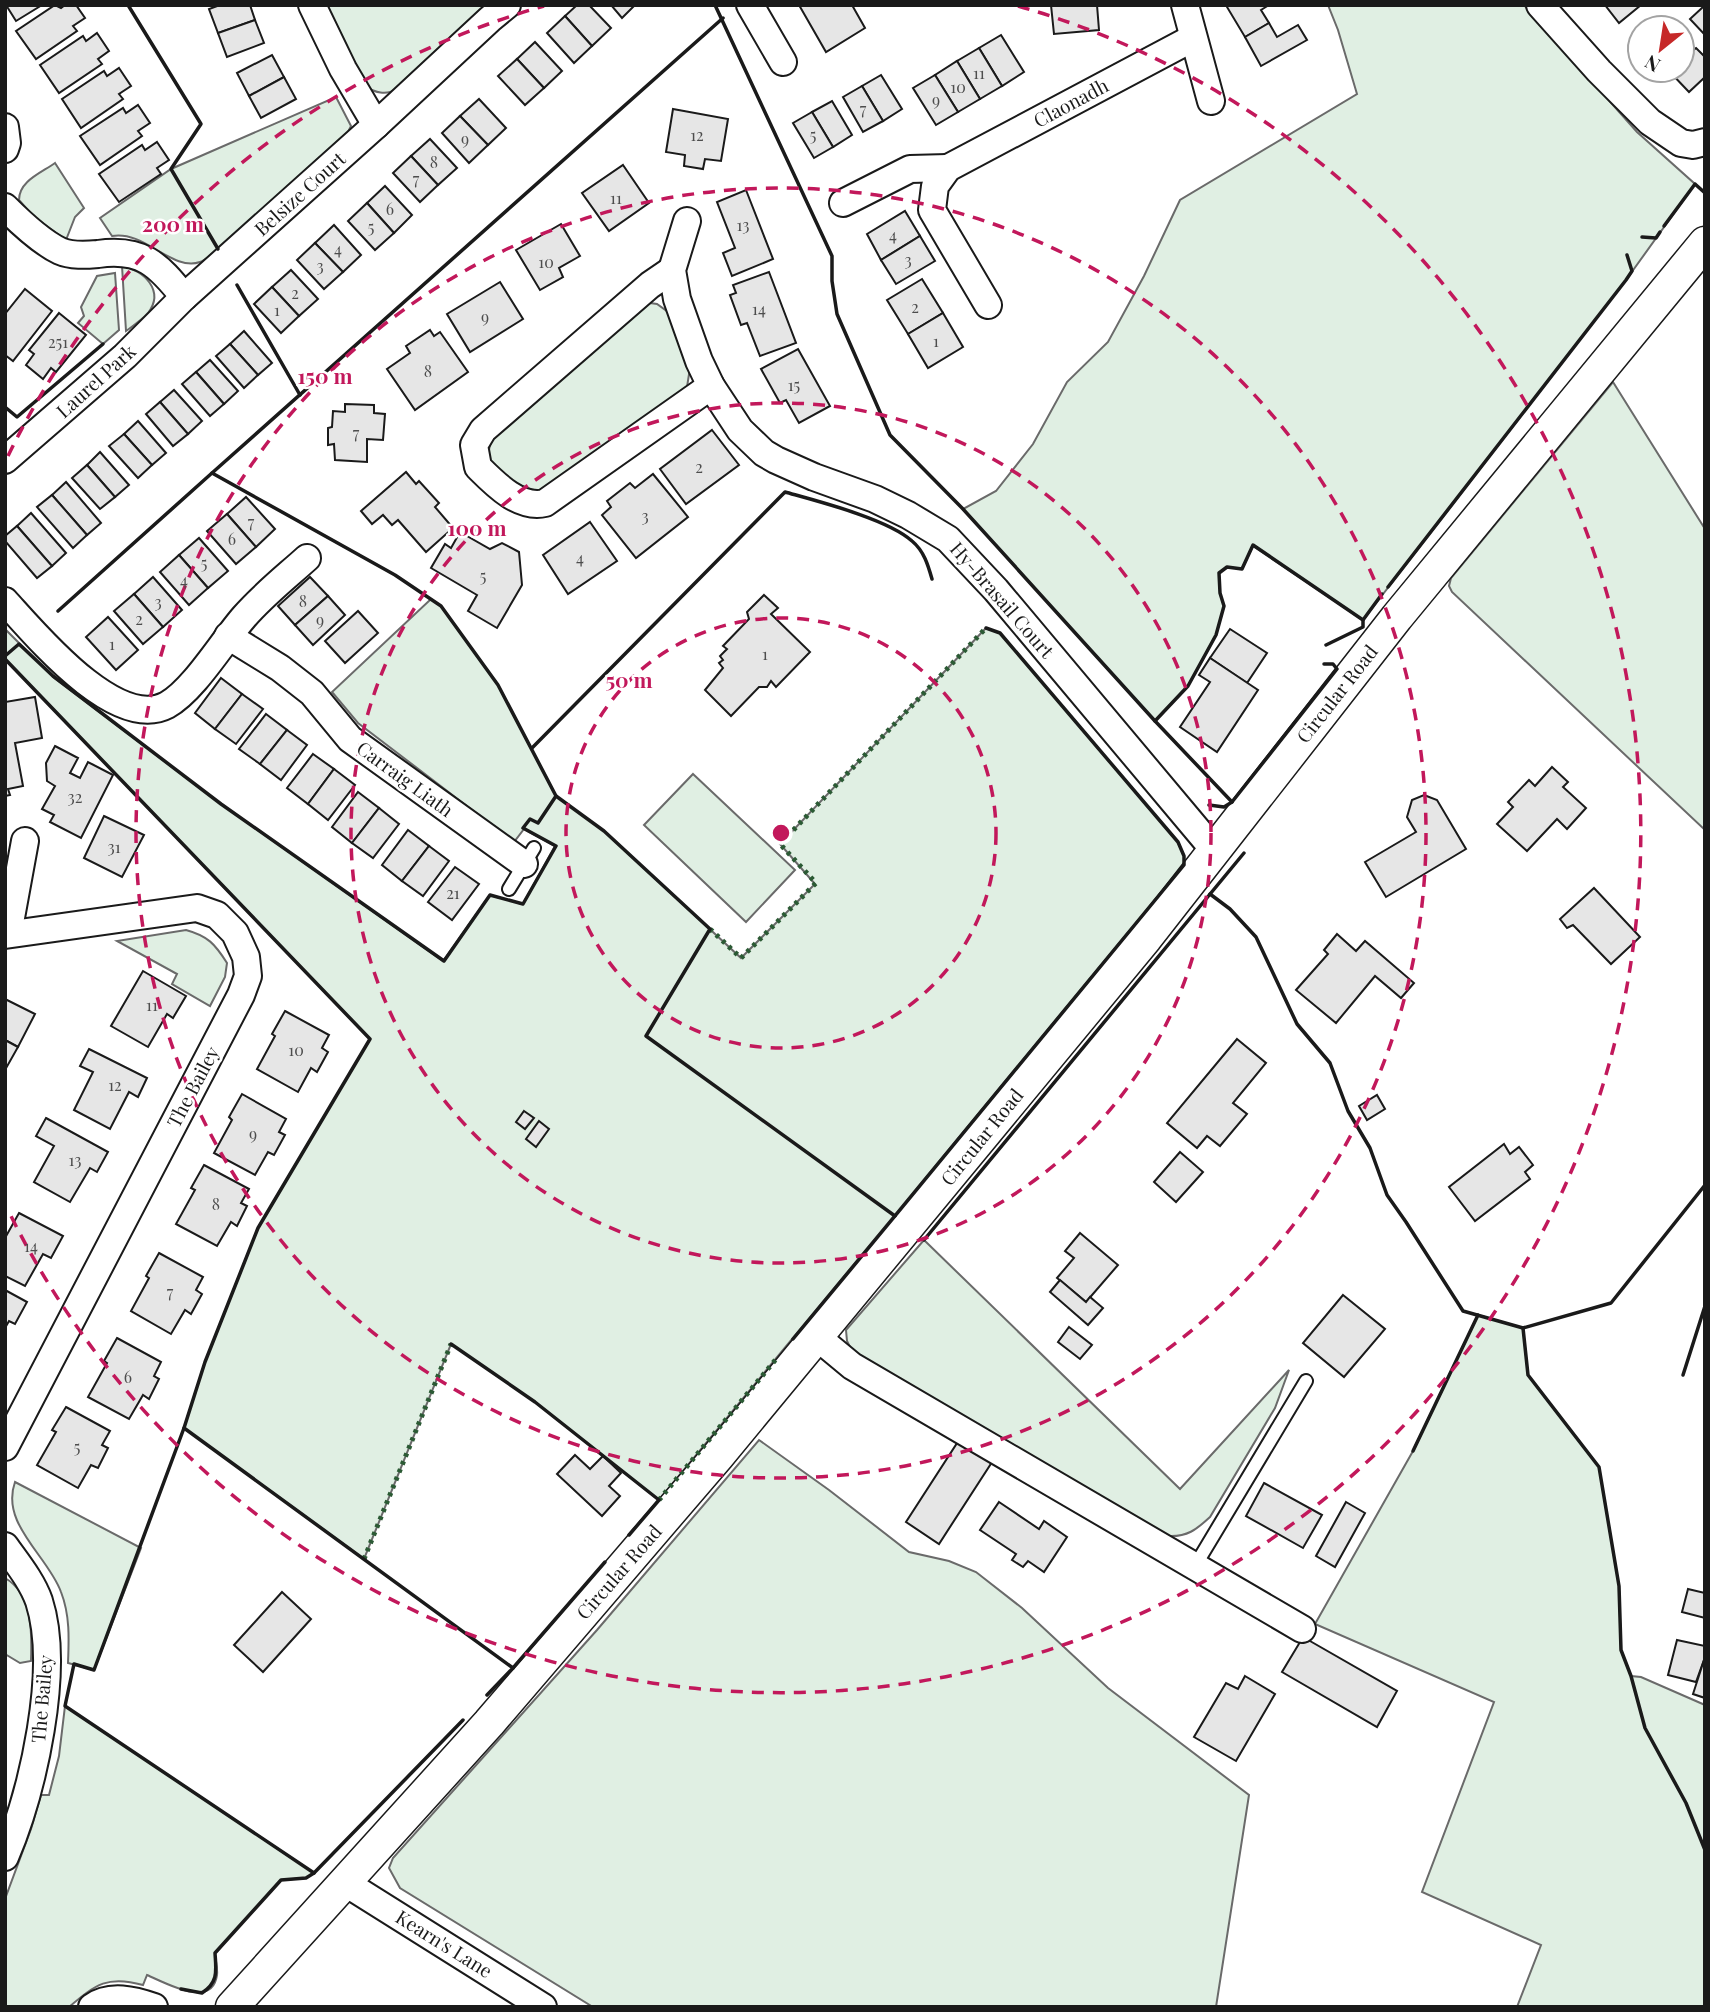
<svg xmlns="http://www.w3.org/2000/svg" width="1710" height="2012" viewBox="0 0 1710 2012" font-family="'Playfair Display',serif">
	<rect width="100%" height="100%" fill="#fff"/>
	<g fill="#e0efe3" stroke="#6a6a6a" stroke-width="2">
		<path d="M323,5H487L396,89C386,96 375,92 365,87Z"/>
		<path d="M1328,5H1524L1637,132L1695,184L1626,280L1363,620L1253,546L1242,569L1227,567L1219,573L1220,593L1224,606L1216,635L1188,686L1155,721L963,509L996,491L1033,444L1067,382L1108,342L1144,276L1180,200L1357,94L1338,30Z"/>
		<path d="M336,97L351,126L348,132L218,249C213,253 206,260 200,262C172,272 145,230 112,236L100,218L171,169Z"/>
		<path d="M55,163L84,208L75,217L66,240L33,216L19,200C19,181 41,173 55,163Z"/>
		<path d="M122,266C144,270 165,291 148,313C142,320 133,326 126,331Z"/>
		<path d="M115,273L119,330L103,344L78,323L84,316L81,307L97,276Z"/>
		<path d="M650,303L657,304L668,312L690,368L687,387L544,490C529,493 497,476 490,462C487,455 489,447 492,440L638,308Z"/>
		<path d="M1613,382L1705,529V830L1452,592L1449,586L1451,578Z"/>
		<path d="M431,599L441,606L498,685L556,796L604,831L741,958L815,884L780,844L986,628L1000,633L1178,842L1184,856V865L659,1500L535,1402L451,1344L364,1559L184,1428L205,1362L258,1228L370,1039L5,659V629L53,677L221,804L443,961L490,895L523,904L555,846L524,829L514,842L358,723L332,692Z"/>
		<path d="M693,774L795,870L746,922L644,825Z"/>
		<path d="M186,930C208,936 215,944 227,963L225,977L210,1006L172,984L177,974L117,941Z"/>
		<path d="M924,1240L1180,1489L1289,1370L1275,1408L1210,1517C1196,1530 1187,1537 1168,1536L852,1351L847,1341L846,1330Z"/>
		<path d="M1478,1315L1523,1328L1528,1375L1599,1467L1619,1586L1621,1650L1631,1676L1641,1677L1705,1705V2007H1517L1541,1945L1422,1892L1494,1702L1315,1624L1413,1451Z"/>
		<path d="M759,1440L829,1490L909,1552L949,1561L976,1572L1022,1608L1108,1688L1249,1795L1216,2007H593L400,1888L389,1868L393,1858L597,1630Z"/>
		<path d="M15,1482L141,1548L94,1670L68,1663C69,1639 70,1615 61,1592C48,1556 0,1524 15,1482Z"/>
		<path d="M5,1578C33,1594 32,1633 31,1661L20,1663L5,1654Z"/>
		<path d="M65,1706L314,1873L306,1878L281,1880L215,1953C215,1959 218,1968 217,1975C212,2010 164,1982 147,1975L143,1985C108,1975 96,1984 69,2007H5V1899L31,1829L41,1795H49L59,1756Z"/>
	</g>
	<g fill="#e6e6e6" stroke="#1a1a1a" stroke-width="2">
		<path d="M6,5H42L16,21Z"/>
		<path d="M55,5L61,8L65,5H76L85,18L73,26L77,31L36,59L16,31Z"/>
		<path d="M220,5H250L255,20L218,33L209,9Z"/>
		<path d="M577,5H589L611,28L592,46L565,16Z"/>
		<path d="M611,5H635L622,18Z"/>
		<path d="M799,5H852L865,28L826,52Z"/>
		<path d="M1051,5H1097L1099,30L1054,34Z"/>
		<path d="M1229,5H1269L1261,10L1269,23L1245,37L1227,7Z"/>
		<path d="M1605,5H1641L1619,23Z"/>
		<path d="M1703,7L1705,8V35L1690,19Z"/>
		<path d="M565,16L592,46L574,63L547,33Z"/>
		<path d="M255,20L264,43L227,57L218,33Z"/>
		<path d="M1269,23L1277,37L1298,25L1307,40L1261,66L1245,37Z"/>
		<path d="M97,33L109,51L98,59L102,64L59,93L40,65L83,36L86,41Z"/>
		<path d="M1001,35L1024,72L1002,86L979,48Z"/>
		<path d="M535,42L562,71L544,88L517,59Z"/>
		<path d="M979,48L1002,86L980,99L957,61Z"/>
		<path d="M1696,48L1705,57V77L1689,92L1668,70H1682V56L1684,58Z"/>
		<path d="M272,55L284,77L249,96L237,73Z"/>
		<path d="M517,59L544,88L525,105L498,76Z"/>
		<path d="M957,61L980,99L958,112L935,75Z"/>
		<path d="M119,68L131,86L119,94L123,99L81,128L62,99L104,71L107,76Z"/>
		<path d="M881,75L902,109L883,121L862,86Z"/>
		<path d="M935,75L958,112L936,125L913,88Z"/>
		<path d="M284,77L296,99L261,118L249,96Z"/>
		<path d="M862,86L883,121L863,132L843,97Z"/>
		<path d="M479,99L506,128L488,145L460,116Z"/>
		<path d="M832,101L852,135L833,147L812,112Z"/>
		<path d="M138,105L150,123L138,131L142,136L100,165L80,136L123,108L126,113Z"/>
		<path d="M673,109L728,119L721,161L705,159L703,169L684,166L685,155L666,152Z"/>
		<path d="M812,112L833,147L814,158L793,123Z"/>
		<path d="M460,116L488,145L469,163L442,133Z"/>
		<path d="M430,139L457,168L438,185L411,156Z"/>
		<path d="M157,142L169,160L157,168L161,174L119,202L99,174L142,145L145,150Z"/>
		<path d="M411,156L438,185L420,202L393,173Z"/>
		<path d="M623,165L649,203L609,231L582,193Z"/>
		<path d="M385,186L412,215L394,233L367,203Z"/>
		<path d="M746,190L773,259L732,276L723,253L735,248L717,202Z"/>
		<path d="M367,203L394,233L375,250L348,221Z"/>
		<path d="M905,211L920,236L881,260L867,234Z"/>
		<path d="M561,224L580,256L559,268L563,277L540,290L516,250Z"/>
		<path d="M334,225L361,255L343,272L315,243Z"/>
		<path d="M920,236L935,261L896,284L881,260Z"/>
		<path d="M315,243L343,272L324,289L297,260Z"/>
		<path d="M291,270L318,299L299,316L272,287Z"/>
		<path d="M769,272L796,343L760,356L747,323L741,325L730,295L736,293L733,285Z"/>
		<path d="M922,279L943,313L908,334L887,300Z"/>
		<path d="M500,282L523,319L470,352L447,314Z"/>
		<path d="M272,287L299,316L281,333L254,304Z"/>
		<path d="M25,289L52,311L13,361L5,355V314Z"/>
		<path d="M59,313L86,335L56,372L51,368L43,379L26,365L34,354L29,350Z"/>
		<path d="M943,313L963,347L928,368L908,334Z"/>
		<path d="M430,330L434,336L440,332L468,372L415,410L387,369L410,353L406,346Z"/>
		<path d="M244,331L272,363L258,375L230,344Z"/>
		<path d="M230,344L258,375L244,388L216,356Z"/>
		<path d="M798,349L830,406L799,423L786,400L780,403L761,369Z"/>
		<path d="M210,360L238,391L224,404L196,372Z"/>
		<path d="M196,372L224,404L210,416L182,384Z"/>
		<path d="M174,390L202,421L188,434L160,402Z"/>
		<path d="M160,402L188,434L173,446L146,414Z"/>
		<path d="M345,404L374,405V413L385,414L383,440L367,439V462L335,460L334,444L328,445V428L332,427L333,411L345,412Z"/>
		<path d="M138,421L166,453L152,465L124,434Z"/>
		<path d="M712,430L739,465L686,504L660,469Z"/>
		<path d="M124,434L152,465L138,478L109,446Z"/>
		<path d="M100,452L129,485L115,497L87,465Z"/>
		<path d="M87,465L115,497L100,509L72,478Z"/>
		<path d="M406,472L416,484L419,481L439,503L435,507L453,528L426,552L398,520L392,525L383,515L372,524L361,511Z"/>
		<path d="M653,474L688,517L636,558L602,515L611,507L607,501L630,483L635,488Z"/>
		<path d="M66,482L101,523L87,535L52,495Z"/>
		<path d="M52,495L87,535L73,548L37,507Z"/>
		<path d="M246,497L275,529L256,547L227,514Z"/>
		<path d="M31,513L66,553L52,566L17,526Z"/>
		<path d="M227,514L256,547L236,564L207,531Z"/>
		<path d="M590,522L617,561L568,594L543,555Z"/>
		<path d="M17,526L52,566L37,578L5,541V536Z"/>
		<path d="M460,532L490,549L502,543L519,552L522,585L497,628L468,611L477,595L431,568L445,544L451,548Z"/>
		<path d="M199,538L228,571L208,588L179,555Z"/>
		<path d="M179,555L208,588L189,605L160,572Z"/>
		<path d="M153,577L182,610L163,627L134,594Z"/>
		<path d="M310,577L328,596L295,625L278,606Z"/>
		<path d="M134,594L163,627L143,644L114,611Z"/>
		<path d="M764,595L778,608L771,614L810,652L776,687L771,681L767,687H759L731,716L705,690L723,668L719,663L723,660L720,656L727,649L723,646L749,619L747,612Z"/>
		<path d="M328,596L345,615L313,645L295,625Z"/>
		<path d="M358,611L378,633L345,663L325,641Z"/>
		<path d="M108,617L138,650L116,670L86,637Z"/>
		<path d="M1230,629L1267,653L1247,683L1210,658Z"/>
		<path d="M1210,658L1258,690L1217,752L1180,727L1210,682L1199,675Z"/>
		<path d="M221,678L242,694L215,729L195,713Z"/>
		<path d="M242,694L263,709L236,744L215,729Z"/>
		<path d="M35,697L42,738L15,743L23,786L8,789L10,795L5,796V702Z"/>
		<path d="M266,714L287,730L260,764L239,749Z"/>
		<path d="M287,730L307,745L281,780L260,764Z"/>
		<path d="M55,746L78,758L70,773L80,778L88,762L113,775L81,838L50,822L54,815L42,809L55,786L47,781L46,763Z"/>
		<path d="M313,754L334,769L308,804L287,788Z"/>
		<path d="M1552,767L1568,782L1563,787L1586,808L1567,829L1557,819L1527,851L1497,824L1513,807L1508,802L1529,780L1535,786Z"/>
		<path d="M334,769L355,785L328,820L308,804Z"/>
		<path d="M358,792L379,808L352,843L332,827Z"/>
		<path d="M1424,795L1437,800L1466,849L1386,897L1365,862L1416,832L1407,817L1412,800Z"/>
		<path d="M379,808L399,824L373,858L352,843Z"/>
		<path d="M104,816L144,835L122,877L84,858Z"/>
		<path d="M408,830L429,846L402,881L382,865Z"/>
		<path d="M429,846L449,861L423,896L402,881Z"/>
		<path d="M455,867L479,884L452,920L428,902Z"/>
		<path d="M1594,888L1640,937L1611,964L1573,925L1567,928L1560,919Z"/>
		<path d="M1337,934L1356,951L1365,941L1414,983L1401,998L1375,976L1336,1023L1296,990L1328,954L1324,950Z"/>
		<path d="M143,971L186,996L173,1018L167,1014L148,1047L111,1026Z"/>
		<path d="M5,999L35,1014L18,1047L5,1040Z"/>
		<path d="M285,1011L329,1035L322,1048L328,1052L317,1072L311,1068L298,1092L257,1069L275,1036L272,1034Z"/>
		<path d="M1237,1039L1266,1063L1233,1103L1247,1114L1220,1146L1207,1136L1197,1148L1167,1123Z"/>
		<path d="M5,1040L18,1047L5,1070Z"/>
		<path d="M89,1049L147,1078L138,1097L129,1092L110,1129L74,1110L93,1072L80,1066Z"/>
		<path d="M242,1094L286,1119L279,1132L285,1135L274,1155L268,1152L255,1175L214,1153L232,1120L229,1117Z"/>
		<path d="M1377,1095L1385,1109L1367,1120L1359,1106Z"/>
		<path d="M524,1111L534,1118L525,1129L516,1122Z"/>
		<path d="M46,1118L108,1152L97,1172L90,1168L70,1202L34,1182L54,1146L36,1136Z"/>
		<path d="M539,1121L549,1129L536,1147L526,1139Z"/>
		<path d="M1504,1144L1510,1154L1519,1147L1533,1165L1525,1172L1530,1179L1475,1221L1449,1187Z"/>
		<path d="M1180,1152L1203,1172L1176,1202L1154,1182Z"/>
		<path d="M204,1165L249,1189L241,1203L247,1206L237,1226L231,1222L217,1246L176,1224L195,1190L191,1188Z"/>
		<path d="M19,1213L63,1236L51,1258L43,1254L25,1286L5,1276V1238Z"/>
		<path d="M1080,1233L1118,1265L1086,1302L1057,1278L1074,1258L1065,1251Z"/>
		<path d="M159,1253L203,1277L196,1290L202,1294L191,1314L185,1310L171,1334L131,1311L149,1278L146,1276Z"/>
		<path d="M1060,1280L1086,1302L1090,1297L1103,1308L1088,1325L1050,1292Z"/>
		<path d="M5,1290L27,1302L15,1324L9,1321L5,1328Z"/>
		<path d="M1343,1295L1385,1329L1344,1377L1303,1343Z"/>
		<path d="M1069,1327L1092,1345L1080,1359L1058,1342Z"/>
		<path d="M117,1338L161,1362L154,1376L159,1379L149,1399L143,1395L129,1419L88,1397L107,1363L104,1361Z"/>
		<path d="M66,1407L110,1431L102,1445L108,1448L98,1468L91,1465L78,1488L37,1465L56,1432L52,1430Z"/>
		<path d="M961,1437L994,1459L939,1544L906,1522Z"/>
		<path d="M575,1455L590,1469L603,1456L621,1473L609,1486L620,1496L602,1516L557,1474Z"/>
		<path d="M1264,1483L1322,1515L1303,1548L1246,1516Z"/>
		<path d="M999,1502L1039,1529L1044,1521L1067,1537L1044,1572L1028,1561L1023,1567L1012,1560L1016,1554L980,1530Z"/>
		<path d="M1346,1502L1365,1513L1335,1567L1316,1556Z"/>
		<path d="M1688,1589L1705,1593V1618L1682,1612Z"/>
		<path d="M282,1592L311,1619L263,1672L234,1645Z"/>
		<path d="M1303,1637L1397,1691L1377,1727L1282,1672Z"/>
		<path d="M1677,1640L1705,1646V1657L1696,1682L1668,1675Z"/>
		<path d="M1705,1657V1698L1693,1694Z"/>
		<path d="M1245,1676L1275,1694L1236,1761L1194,1737L1226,1683L1238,1689Z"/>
	</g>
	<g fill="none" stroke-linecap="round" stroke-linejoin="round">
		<g stroke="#1a1a1a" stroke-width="16">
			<g id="service">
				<path d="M509,889L534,848"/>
				<path d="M1195,1566L1306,1381"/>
			</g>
		</g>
		<g stroke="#1a1a1a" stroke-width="30">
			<g id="minor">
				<path d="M312,5L343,69L376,125"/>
				<path d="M750,5L783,62"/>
				<path d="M1185,5L1211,101"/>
				<path d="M1540,5L1599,71L1650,122L1681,143L1693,145L1705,142"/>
				<path d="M5,127L7,143L5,149"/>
				<path d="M843,203L910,169L948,168"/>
				<path d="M5,207C20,222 41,242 60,251C71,256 86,255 98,254C142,248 158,264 184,297"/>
				<path d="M687,221L672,270L677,299L699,361L711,386L740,430L764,453L776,460L814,477L875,499L908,515L948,539L996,590L1215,851"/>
				<path d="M672,270L650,285L483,430L474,445L478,467C495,484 519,509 545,503L711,386"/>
				<path d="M988,305L932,210L935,186L948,168L1193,38"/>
				<path d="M5,460L125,356L184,297L376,125L490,19L507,5"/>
				<path d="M5,601C36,635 116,732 167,705C194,690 223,641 244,617C263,595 286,577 307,558"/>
				<path d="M228,636L280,668L312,693L350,739L524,864"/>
				<path d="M8,934L25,841"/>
				<path d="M5,935L197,908L217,915L235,933L246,957L248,976L241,995L5,1447"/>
				<path d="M817,1337L852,1366L1302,1629"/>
				<path d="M5,1546C17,1563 32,1581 39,1601C61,1669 33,1791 5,1857"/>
				<path d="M344,1882L543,2007"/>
				<path d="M92,2007C110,1994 134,2000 154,2007"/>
			</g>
		</g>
		<g stroke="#1a1a1a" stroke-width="35">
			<path id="tertiary" d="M232,2007L489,1723L718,1456L1146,938L1397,617L1705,243"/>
		</g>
		<use href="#service" stroke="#fff" stroke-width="12"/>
		<use href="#minor" stroke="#fff" stroke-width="26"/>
		<use href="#tertiary" stroke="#fff" stroke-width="32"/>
		<g stroke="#2b5a34" stroke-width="5" stroke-dasharray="3.5 5" stroke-linecap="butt">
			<path d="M710,929L741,958L816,883L780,844L986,628"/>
			<path d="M659,1500L777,1358"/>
			<path d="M364,1559L451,1344"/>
		</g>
		<g stroke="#1a1a1a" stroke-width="3.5">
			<path d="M128,5L201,124L171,169L218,249"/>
			<path d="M715,5L832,256V281L837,314L890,435L963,509L1155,721L1232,802"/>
			<path d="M723,18L212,473L395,575L441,606L498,685L556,796L604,831L710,929L646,1036L895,1216L1184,865V856L1178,842L1000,633L986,628"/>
			<path d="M1664,226L1695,184L1705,193"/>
			<path d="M1642,237L1656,238L1660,232"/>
			<path d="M237,285L300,395"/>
			<path d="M5,407L17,417L103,344"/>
			<path d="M1388,587L1626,280L1632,271L1627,255"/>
			<path d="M58,611L212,473"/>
			<path d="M1363,620L1382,594"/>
			<path d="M5,656L19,644L53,676L221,804L444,961L490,895L523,904L556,846L523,828L530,819L538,823L556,796"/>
			<path d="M5,659L370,1039L258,1228L205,1362L184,1428L94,1670L74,1664L65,1706L314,1873L306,1878L281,1880L215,1953C216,1970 219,1982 202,1993L181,1989"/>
			<path d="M1155,721L1188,686L1216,635L1224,606L1220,593L1219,573L1227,567L1242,569L1253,545L1363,620V627L1326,645"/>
			<path d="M532,748L785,492C817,501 888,519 912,541C924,551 928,565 932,579"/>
			<path d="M1209,805L1224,807L1232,802L1337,669L1333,664H1324"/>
			<path d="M1210,894L1230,909L1256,937L1297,1024L1330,1063L1348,1111L1370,1148L1387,1195L1406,1222L1463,1311L1523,1328L1611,1303L1705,1185"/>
			<path d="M924,1240L1244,853"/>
			<path d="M1523,1328L1528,1375L1599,1467L1619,1586L1621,1650L1631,1676L1645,1728L1686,1803L1705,1850"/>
			<path d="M793,1339L895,1216"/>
			<path d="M451,1344L535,1402L659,1500L629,1535"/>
			<path d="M1683,1375L1705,1306"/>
			<path d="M184,1428L513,1668L487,1695"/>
			<path d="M1413,1451L1478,1315"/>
			<path d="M513,1668L605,1562"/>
			<path d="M314,1873L463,1720"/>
		</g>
	</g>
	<g fill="none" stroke="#c2185b" stroke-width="3.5" stroke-dasharray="12 9">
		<circle cx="781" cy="833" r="215"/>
		<circle cx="781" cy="833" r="430"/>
		<circle cx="781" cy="833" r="645"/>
		<path d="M8 456A860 860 0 0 1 544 6M1018 6A860 860 0 1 1 8 1210"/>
	</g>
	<g text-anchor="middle" stroke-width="5" stroke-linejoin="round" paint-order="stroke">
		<g font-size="16" fill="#4d4d4d">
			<text x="979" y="79">11</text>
			<text x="958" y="93">10</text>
			<text x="936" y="106">9</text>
			<text x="863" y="115">7</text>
			<text x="697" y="141">12</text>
			<text x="813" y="141">5</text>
			<text x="465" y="145">9</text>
			<text x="434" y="168">8</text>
			<text x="416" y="185">7</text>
			<text x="616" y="204">11</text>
			<text x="390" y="215">6</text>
			<text x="743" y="231">13</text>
			<text x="371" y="233">5</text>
			<text x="893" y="241">4</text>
			<text x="338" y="255">4</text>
			<text x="908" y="266">3</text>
			<text x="546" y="268">10</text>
			<text x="320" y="272">3</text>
			<text x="295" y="299">2</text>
			<text x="915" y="313">2</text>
			<text x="759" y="315">14</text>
			<text x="277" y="316">1</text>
			<text x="485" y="323">9</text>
			<text x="936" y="347">1</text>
			<text x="58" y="348">251</text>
			<text x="428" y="377">8</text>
			<text x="794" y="391">15</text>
			<text x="356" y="439">7</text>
			<text x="699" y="473">2</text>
			<text x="645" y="522">3</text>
			<text x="251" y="528">7</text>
			<text x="232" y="545">6</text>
			<text x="580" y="564">4</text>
			<text x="204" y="569">5</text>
			<text x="483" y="582">5</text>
			<text x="184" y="586">4</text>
			<text x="303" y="607">8</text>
			<text x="158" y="608">3</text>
			<text x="139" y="625">2</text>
			<text x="320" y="626">9</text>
			<text x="112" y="650">1</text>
			<text x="765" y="660">1</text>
			<text x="75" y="803">32</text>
			<text x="114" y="853">31</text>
			<text x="453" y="899">21</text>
			<text x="152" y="1011">11</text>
			<text x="296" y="1056">10</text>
			<text x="115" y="1091">12</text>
			<text x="253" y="1140">9</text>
			<text x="75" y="1166">13</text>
			<text x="216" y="1210">8</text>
			<text x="31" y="1252">14</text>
			<text x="170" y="1298">7</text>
			<text x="128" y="1383">6</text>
			<text x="77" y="1453">5</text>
		</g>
		<g font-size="19" fill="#1a1a1a" stroke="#fff">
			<text transform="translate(1071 103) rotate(-28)" y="7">Claonadh</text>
			<text transform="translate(300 194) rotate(-42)" y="7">Belsize Court</text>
			<text transform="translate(96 381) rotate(-42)" y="7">Laurel Park</text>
			<text transform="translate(1002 600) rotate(49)" y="7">Hy-Brasail Court</text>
			<text transform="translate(1337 694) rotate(-52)" y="7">Circular Road</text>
			<text transform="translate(405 779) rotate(36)" y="7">Carraig Liath</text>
			<text transform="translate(193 1087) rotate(-62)" y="7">The Bailey</text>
			<text transform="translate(982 1137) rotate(-51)" y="7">Circular Road</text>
			<text transform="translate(619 1572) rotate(-49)" y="7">Circular Road</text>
			<text transform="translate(42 1699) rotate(-85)" y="7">The Bailey</text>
			<text transform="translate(444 1944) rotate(32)" y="7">Kearn's Lane</text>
		</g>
	</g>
	<circle cx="781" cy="833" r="10" fill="#c2185b" stroke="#fff" stroke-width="3.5"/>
	<g font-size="21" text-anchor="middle" font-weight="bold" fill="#c2185b" stroke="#fff" stroke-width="5" stroke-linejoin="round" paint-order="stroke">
		<text x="173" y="232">200 m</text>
		<text x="325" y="384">150 m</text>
		<text x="477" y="536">100 m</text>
		<text x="629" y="688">50 m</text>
	</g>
	<rect width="1710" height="2012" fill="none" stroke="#1a1a1a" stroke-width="14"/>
	<g transform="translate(1661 49) rotate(210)"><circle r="33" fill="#ffffff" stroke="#a3a3a3" stroke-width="2"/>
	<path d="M0-5L12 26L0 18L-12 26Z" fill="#c62828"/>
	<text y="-10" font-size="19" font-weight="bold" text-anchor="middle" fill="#1a1a1a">N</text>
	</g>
</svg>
